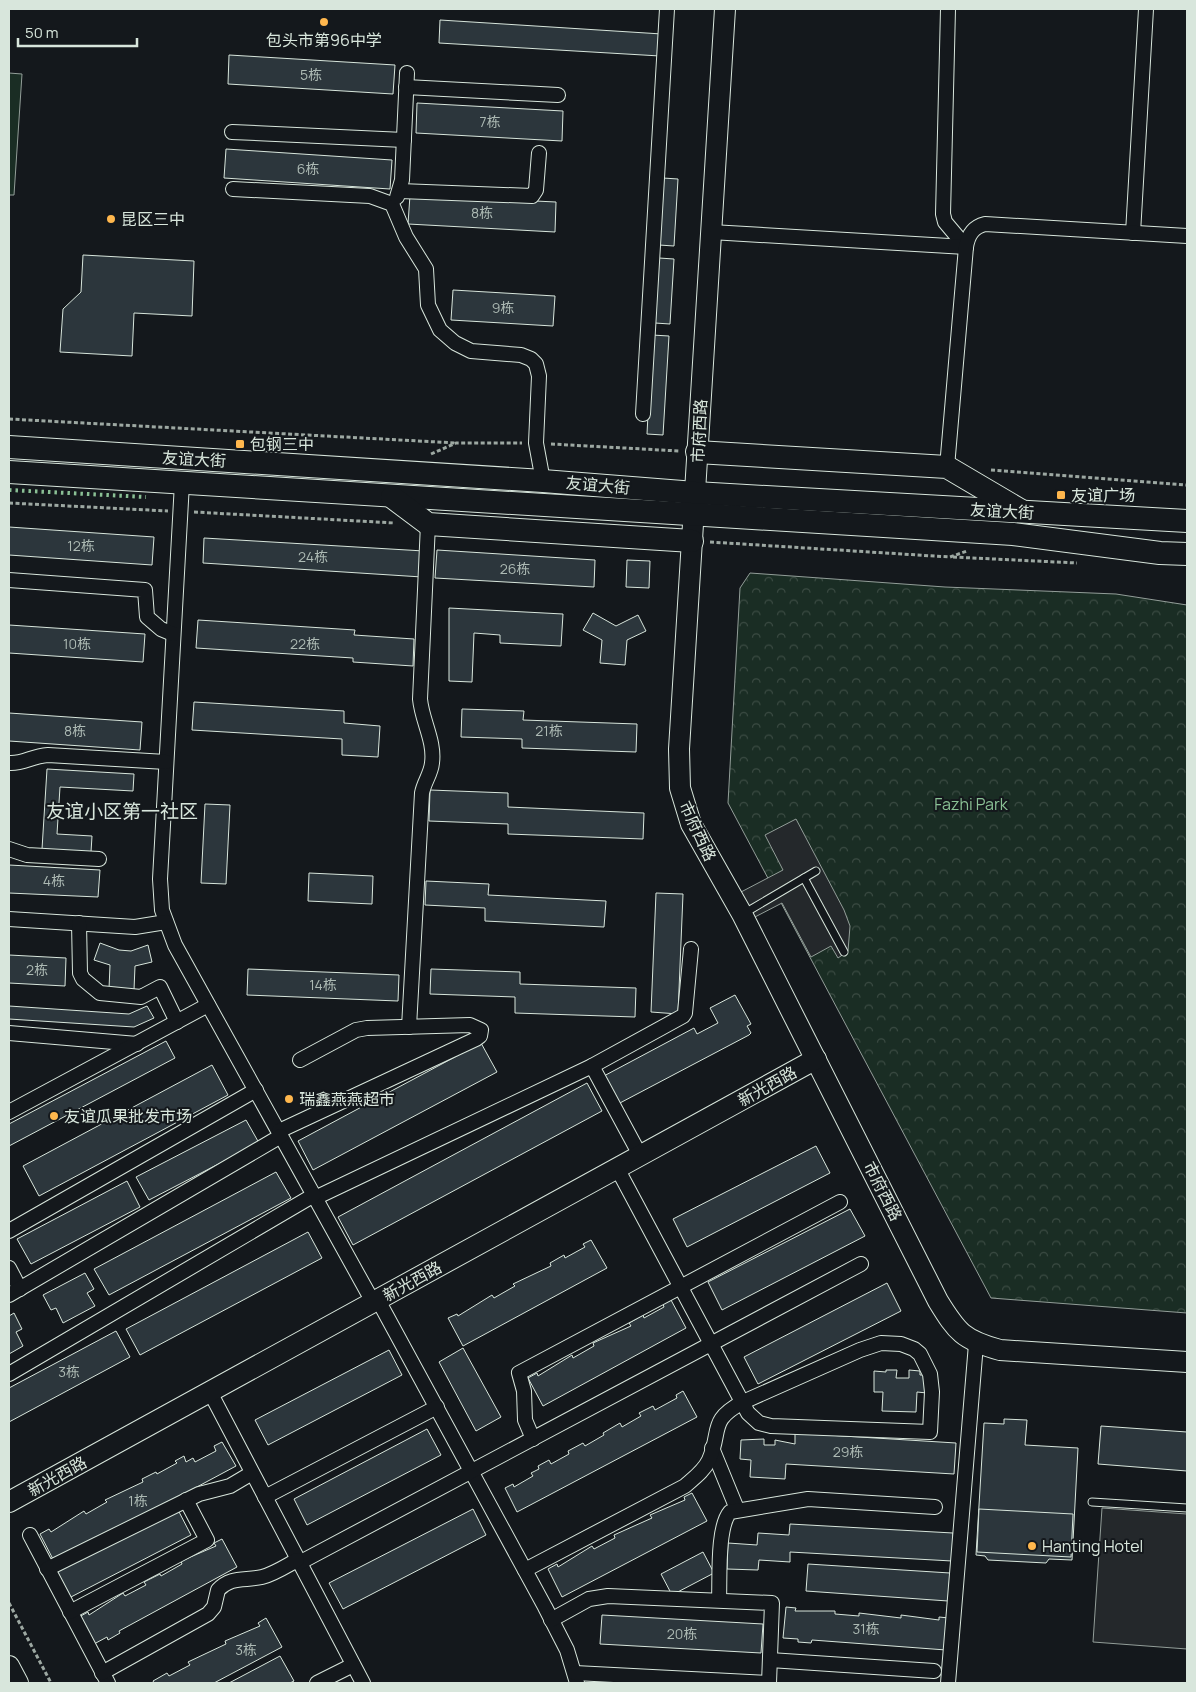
<svg xmlns="http://www.w3.org/2000/svg" width="1196" height="1692" viewBox="0 0 1196 1692" font-family="Manrope,'Noto Sans SC',sans-serif">
	<defs>
		<pattern id="forest-crowns" width="20" height="18" patternUnits="userSpaceOnUse" patternTransform="scale(1.25)"><rect width="20" height="18" fill="#1a2d24"/><path d="M2 6a3 3 0 1 1 6 0M12 15a3 3 0 1 1 6 0" fill="none" stroke="#3b4b43"/></pattern>
	</defs>
	<rect width="100%" height="100%" fill="#14181c"/>
	<path fill="#1a2d24" stroke="#939e99" d="M9,73L22,74L14,195H9Z"/>
	<path fill="url(#forest-crowns)" stroke="#939e99" d="M750,573L945,587L1116,594L1187,605V1313L991,1298L728,803L740,588Z"/>
	<g fill="#24282b" stroke="#939e99">
		<path d="M796,819L844,910L850,926L848,951L838,958L831,946L811,957L782,903L753,918L741,892L783,870L765,835Z"/>
		<path d="M1102,1508L1187,1514V1649L1093,1642Z"/>
	</g>
	<g fill="#2c363c" stroke="#d8e6dc">
		<path d="M440,20L662,34L660,56L439,43Z"/>
		<path d="M229,55L395,65L393,94L228,84Z"/>
		<path d="M417,103L563,111L562,141L416,133Z"/>
		<path d="M226,149L392,160L390,189L224,178Z"/>
		<path d="M663,178L678,179L674,246L659,245Z"/>
		<path d="M410,195L556,202L555,232L408,224Z"/>
		<path d="M83,255L194,261L192,316L134,313L132,356L60,352L63,309L81,292Z"/>
		<path d="M659,258L674,259L670,324L655,323Z"/>
		<path d="M453,290L555,296L553,326L451,320Z"/>
		<path d="M652,335L669,336L663,435L647,434Z"/>
		<path d="M9,527L154,537L152,565L9,555Z"/>
		<path d="M204,538L424,551L422,577L203,563Z"/>
		<path d="M437,550L595,560L594,587L435,578Z"/>
		<path d="M627,560L650,561L649,588L626,587Z"/>
		<path d="M449,608L563,614L561,646L500,643V635L474,633L472,682L449,681Z"/>
		<path d="M593,613L616,626L638,615L646,631L627,640L625,665L600,663L602,640L583,630Z"/>
		<path d="M198,620L355,630L354,635L414,639L413,666L353,662V658L196,648Z"/>
		<path d="M9,625L145,634L143,662L9,653Z"/>
		<path d="M194,702L344,711V723L380,726L378,757L342,755V739L192,730Z"/>
		<path d="M462,709L524,711L523,720L637,724L636,752L522,748V739L461,737Z"/>
		<path d="M9,713L142,722L140,750L9,741Z"/>
		<path d="M47,769L134,774L133,791L60,787L57,834L92,836L91,852L42,849Z"/>
		<path d="M430,790L508,793V807L644,813L643,839L508,834V824L429,821Z"/>
		<path d="M205,804L230,805L226,884L201,883Z"/>
		<path d="M9,865L100,870L98,897L9,893Z"/>
		<path d="M309,873L373,876L372,904L308,901Z"/>
		<path d="M426,881L489,884L488,895L606,901L604,927L485,921V908L425,905Z"/>
		<path d="M656,893L683,894L678,1014L651,1012Z"/>
		<path d="M100,943L119,950L131,951L148,945L152,962L135,966L134,990L109,989L110,965L94,960Z"/>
		<path d="M9,955L66,958L65,986L9,983Z"/>
		<path d="M248,969L399,975L398,1001L247,995Z"/>
		<path d="M431,969L520,972V984L636,988L635,1017L515,1013V997L430,994Z"/>
		<path d="M735,995L751,1024L747,1026L751,1033L749,1035L618,1104L602,1077L694,1028L697,1034L718,1023L710,1008Z"/>
		<path d="M9,1006L129,1014L147,1006L154,1018L134,1027L9,1019Z"/>
		<path d="M166,1041L175,1058L9,1146V1124Z"/>
		<path d="M481,1043L497,1072L313,1170L298,1141Z"/>
		<path d="M212,1065L228,1095L39,1196L23,1166Z"/>
		<path d="M587,1083L602,1111L353,1245L338,1217Z"/>
		<path d="M246,1120L259,1143L149,1200L136,1177Z"/>
		<path d="M816,1146L830,1173L687,1247L673,1219Z"/>
		<path d="M276,1172L291,1198L109,1295L94,1269Z"/>
		<path d="M127,1181L140,1207L31,1264L17,1239Z"/>
		<path d="M850,1209L865,1236L722,1310L708,1282Z"/>
		<path d="M308,1232L322,1258L140,1355L126,1329Z"/>
		<path d="M591,1240L607,1268L463,1346L448,1318L457,1314L458,1316L492,1295L494,1298L515,1286L513,1284L551,1266L550,1263L564,1255L565,1258L585,1247L583,1244Z"/>
		<path d="M85,1273L94,1289L87,1293L95,1306L63,1323L56,1308L51,1310L43,1295Z"/>
		<path d="M887,1283L901,1311L758,1384L744,1357Z"/>
		<path d="M671,1300L686,1328L543,1406L528,1378L537,1373L538,1376L572,1355L573,1358L594,1346L593,1343L631,1326L629,1323L643,1315L644,1318L664,1307L663,1304Z"/>
		<path d="M14,1313L22,1329L16,1332L23,1346L9,1354V1316Z"/>
		<path d="M116,1331L130,1357L9,1422V1388Z"/>
		<path d="M463,1348L501,1417L476,1431L439,1362Z"/>
		<path d="M389,1350L402,1375L268,1445L255,1420Z"/>
		<path d="M886,1370H897L896,1378H909V1370L920,1371V1375H928L927,1393L917,1392L916,1412L882,1411L883,1392H874V1371L886,1372Z"/>
		<path d="M683,1391L697,1417L517,1512L505,1488L513,1484L514,1487L533,1476L531,1473L539,1469L538,1466L549,1460L551,1464L569,1454L568,1451L583,1443L585,1446L604,1435L603,1433L620,1423L622,1427L641,1416L639,1413L653,1406L655,1410L677,1398L676,1395Z"/>
		<path d="M1004,1419L1027,1420L1025,1445L1078,1448L1072,1560L1049,1559L1046,1563L988,1560L985,1556L976,1555L984,1423L1004,1424Z"/>
		<path d="M1101,1426L1187,1432V1471L1098,1464Z"/>
		<path d="M427,1429L441,1455L307,1525L294,1499Z"/>
		<path d="M795,1433L956,1443L954,1474L786,1464L785,1479L750,1477L751,1460L740,1459L741,1440L764,1439V1445H775V1440L795,1444Z"/>
		<path d="M222,1442L236,1466L55,1563L40,1534L49,1529L51,1532L84,1511L86,1514L107,1502L105,1500L143,1482L142,1479L156,1472L157,1474L177,1463L175,1461L184,1456L186,1462L193,1458L195,1462L216,1451L214,1446Z"/>
		<path d="M692,1493L707,1521L562,1597L548,1569L557,1564L558,1567L592,1546L594,1549L615,1538L614,1535L652,1518L650,1515L685,1500L684,1497Z"/>
		<path d="M177,1508L191,1535L69,1598L55,1571Z"/>
		<path d="M473,1509L486,1535L343,1609L329,1583Z"/>
		<path d="M979,1509L1073,1514L1071,1557L977,1552Z"/>
		<path d="M790,1524L953,1533L952,1561L790,1552V1562L759,1560L758,1570L727,1569L728,1543L757,1545L758,1533L789,1535Z"/>
		<path d="M222,1539L237,1567L119,1631L120,1633L108,1640L107,1637L94,1644L79,1617L88,1612L89,1615L123,1593L125,1596L146,1585L144,1582L160,1574L161,1576L182,1564L181,1561L216,1546L214,1543Z"/>
		<path d="M703,1552L714,1573L672,1595L661,1574Z"/>
		<path d="M808,1564L950,1573L948,1601L806,1591Z"/>
		<path d="M786,1607L796,1608L795,1611H835V1614L859,1616V1613L901,1618V1615L939,1620V1617L949,1618L946,1650L812,1640L811,1643L798,1642V1639L783,1638Z"/>
		<path d="M602,1615L763,1624L761,1653L600,1644Z"/>
		<path d="M266,1618L282,1647L214,1683H154L153,1681L167,1673L169,1676L190,1665L188,1662L226,1644L225,1641L260,1626L258,1623Z"/>
		<path d="M280,1656L294,1681L290,1683H229Z"/>
	</g>
	<g fill="none" stroke-linecap="round" stroke-linejoin="round">
		<g stroke="#d8e6dc" stroke-width="9">
			<g id="lane">
				<path d="M804,878L844,952"/>
				<path d="M743,914L816,871"/>
				<path d="M1092,1502L1187,1508"/>
			</g>
		</g>
		<g stroke="#d8e6dc" stroke-width="16">
			<g id="street">
				<path d="M948,9L943,214L945,222L966,247"/>
				<path d="M406,87L558,95"/>
				<path d="M232,132L404,140"/>
				<path d="M233,189L370,196L392,204L406,237L426,269L428,305L440,330L455,343L471,351L521,355L531,359L536,364L539,376L536,443L543,481"/>
				<path d="M400,191L532,196L536,190L539,153"/>
				<path d="M397,197L402,180L407,73"/>
				<path d="M711,232L966,247"/>
				<path d="M1133,233L1146,9"/>
				<path d="M643,414L667,9"/>
				<path d="M947,467L966,247C968,235 973,227 985,224L1187,236"/>
				<path d="M182,483L160,879L162,910L175,945L373,1302"/>
				<path d="M9,580L145,590L147,617L161,629L173,634"/>
				<path d="M9,763C24,764 31,756 48,755L166,762"/>
				<path d="M9,849L27,855L99,859"/>
				<path d="M9,919L135,927L166,922"/>
				<path d="M79,923L80,973L83,979L100,993L141,997L160,987L177,1022"/>
				<path d="M409,1027L422,793C424,782 431,774 432,763C435,741 422,721 420,699L428,524"/>
				<path d="M9,1033L137,1044"/>
				<path d="M592,1066L640,1155"/>
				<path d="M9,1112L208,1005"/>
				<path d="M279,1131L476,1039L480,1036L481,1030L470,1025L367,1028L356,1030L300,1060"/>
				<path d="M315,1198L592,1066L683,1016L685,1013L691,949"/>
				<path d="M9,1231L256,1090"/>
				<path d="M9,1268L20,1289"/>
				<path d="M9,1295L281,1136"/>
				<path d="M378,1300L545,1607L567,1650L577,1683"/>
				<path d="M9,1374L314,1195"/>
				<path d="M210,1392L363,1683"/>
				<path d="M533,1439L525,1420L524,1391L519,1373L840,1202"/>
				<path d="M712,1448L737,1509"/>
				<path d="M265,1497L437,1407"/>
				<path d="M30,1535L108,1683"/>
				<path d="M299,1563L861,1264"/>
				<path d="M47,1569L199,1494L230,1486L252,1473"/>
				<path d="M525,1570L685,1486C694,1478 704,1471 709,1460C722,1430 708,1421 743,1402L860,1350L881,1343L901,1344L914,1349L920,1354L930,1374L932,1392L930,1432L771,1426L759,1423L748,1413L617,1168"/>
				<path d="M719,1599C720,1578 717,1527 730,1512L808,1499L935,1507"/>
				<path d="M70,1612L207,1540L186,1500"/>
				<path d="M551,1620L589,1599L608,1596L772,1603L769,1683"/>
				<path d="M770,1660L934,1671"/>
				<path d="M102,1673L208,1614L214,1607L218,1590C231,1576 245,1581 262,1577C274,1574 286,1566 297,1560"/>
				<path d="M575,1673L767,1683"/>
				<path d="M317,1683L353,1665"/>
				<path d="M948,1683L976,1344"/>
			</g>
		</g>
		<g stroke="#d8e6dc" stroke-width="22">
			<g id="secondary">
				<path d="M725,9L679,749L680,788L691,824L742,914L938,1301C957,1332 963,1340 1000,1350L1187,1362"/>
				<path d="M9,1502L816,1059"/>
				<path d="M9,1666L18,1683"/>
			</g>
		</g>
		<g stroke="#d8e6dc" stroke-width="24">
			<g id="primary">
				<path d="M9,447L543,481L695,493L1187,521"/>
				<path d="M697,452L947,467L1020,510"/>
				<path d="M9,472L1013,534L1160,553L1187,554"/>
				<path d="M392,497L428,524L692,541"/>
			</g>
		</g>
		<g stroke="#9da8a2" stroke-width="3" stroke-dasharray="4 2.5" stroke-linecap="butt">
			<path d="M9,419L456,443"/>
			<path d="M551,444L679,451"/>
			<path d="M431,454L456,443H522"/>
			<path d="M991,470L1187,485"/>
			<path d="M9,503L168,511"/>
			<path d="M194,512L395,523"/>
			<path d="M710,542L950,557L967,551"/>
			<path d="M953,557L1077,563"/>
			<path d="M9,1603L51,1683"/>
		</g>
		<use href="#lane" stroke="#14181c" stroke-width="7"/>
		<use href="#street" stroke="#14181c" stroke-width="14"/>
		<use href="#secondary" stroke="#14181c" stroke-width="20"/>
		<use href="#primary" stroke="#14181c" stroke-width="22"/>
		<path stroke="#8ac095" stroke-width="4" stroke-dasharray="2.5 4" stroke-linecap="butt" d="M9,490L146,497"/>
	</g>
	<g fill="#ffb74d" stroke="#14181c" stroke-width="2">
		<circle cx="324" cy="22" r="5"/>
		<circle cx="111" cy="219" r="5"/>
		<rect x="235" y="439" width="10" height="10" rx="2.5"/>
		<rect x="1056" y="490" width="10" height="10" rx="2.5"/>
		<circle cx="289" cy="1099" r="5"/>
		<circle cx="54" cy="1116" r="5"/>
		<circle cx="1032" cy="1546" r="5"/>
	</g>
	<g text-anchor="middle" stroke-width="4" stroke-linejoin="round" paint-order="stroke">
		<g font-size="14" fill="#adbab4">
			<text x="311" y="80">5栋</text>
			<text x="490" y="127">7栋</text>
			<text x="308" y="174">6栋</text>
			<text x="482" y="218">8栋</text>
			<text x="503" y="313">9栋</text>
			<text x="81" y="551">12栋</text>
			<text x="313" y="562">24栋</text>
			<text x="515" y="574">26栋</text>
			<text x="77" y="649">10栋</text>
			<text x="305" y="649">22栋</text>
			<text x="75" y="736">8栋</text>
			<text x="549" y="736">21栋</text>
			<text x="54" y="886">4栋</text>
			<text x="37" y="975">2栋</text>
			<text x="323" y="990">14栋</text>
			<text x="69" y="1377">3栋</text>
			<text x="848" y="1457">29栋</text>
			<text x="138" y="1506">1栋</text>
			<text x="866" y="1634">31栋</text>
			<text x="682" y="1639">20栋</text>
			<text x="246" y="1655">3栋</text>
		</g>
		<g font-size="16" fill="#d8e6dc" stroke="#14181c" text-anchor="start">
			<text x="324" y="46" text-anchor="middle">包头市第96中学</text>
			<text x="121" y="225">昆区三中</text>
			<text x="250" y="450">包钢三中</text>
			<text x="1071" y="501">友谊广场</text>
			<text x="299" y="1105">瑞鑫燕燕超市</text>
			<text x="64" y="1122">友谊瓜果批发市场</text>
			<text x="1042" y="1552">Hanting Hotel</text>
		</g>
		<g font-size="16" fill="#d8e6dc" stroke="#14181c">
			<text transform="translate(699 431) rotate(-87)" y="6">市府西路</text>
			<text transform="translate(194 459) rotate(3)" y="6">友谊大街</text>
			<text transform="translate(598 485) rotate(5)" y="6">友谊大街</text>
			<text transform="translate(1002 511) rotate(3)" y="6">友谊大街</text>
			<text transform="translate(698 831) rotate(65)" y="6">市府西路</text>
			<text transform="translate(767 1086) rotate(-29)" y="6">新光西路</text>
			<text transform="translate(883 1191) rotate(63)" y="6">市府西路</text>
			<text transform="translate(412 1281) rotate(-29)" y="6">新光西路</text>
			<text transform="translate(57 1476) rotate(-29)" y="6">新光西路</text>
		</g>
		<g font-size="16" fill="#8ac095" stroke="#14181c">
			<text x="971" y="810">Fazhi Park</text>
		</g>
		<g font-size="19" fill="#d8e6dc" stroke="#14181c">
			<text x="122" y="818">友谊小区第一社区</text>
		</g>
	</g>
	<rect width="1196" height="1692" fill="none" stroke="#d8e6dc" stroke-width="20"/>
	<path d="M18 38v8h119v-8" fill="none" stroke="#d8e6dc" stroke-width="2.5"/>
	<text x="25" y="38" font-size="15" fill="#d8e6dc" stroke="#14181c" stroke-width="4" paint-order="stroke">50 m</text>
</svg>
